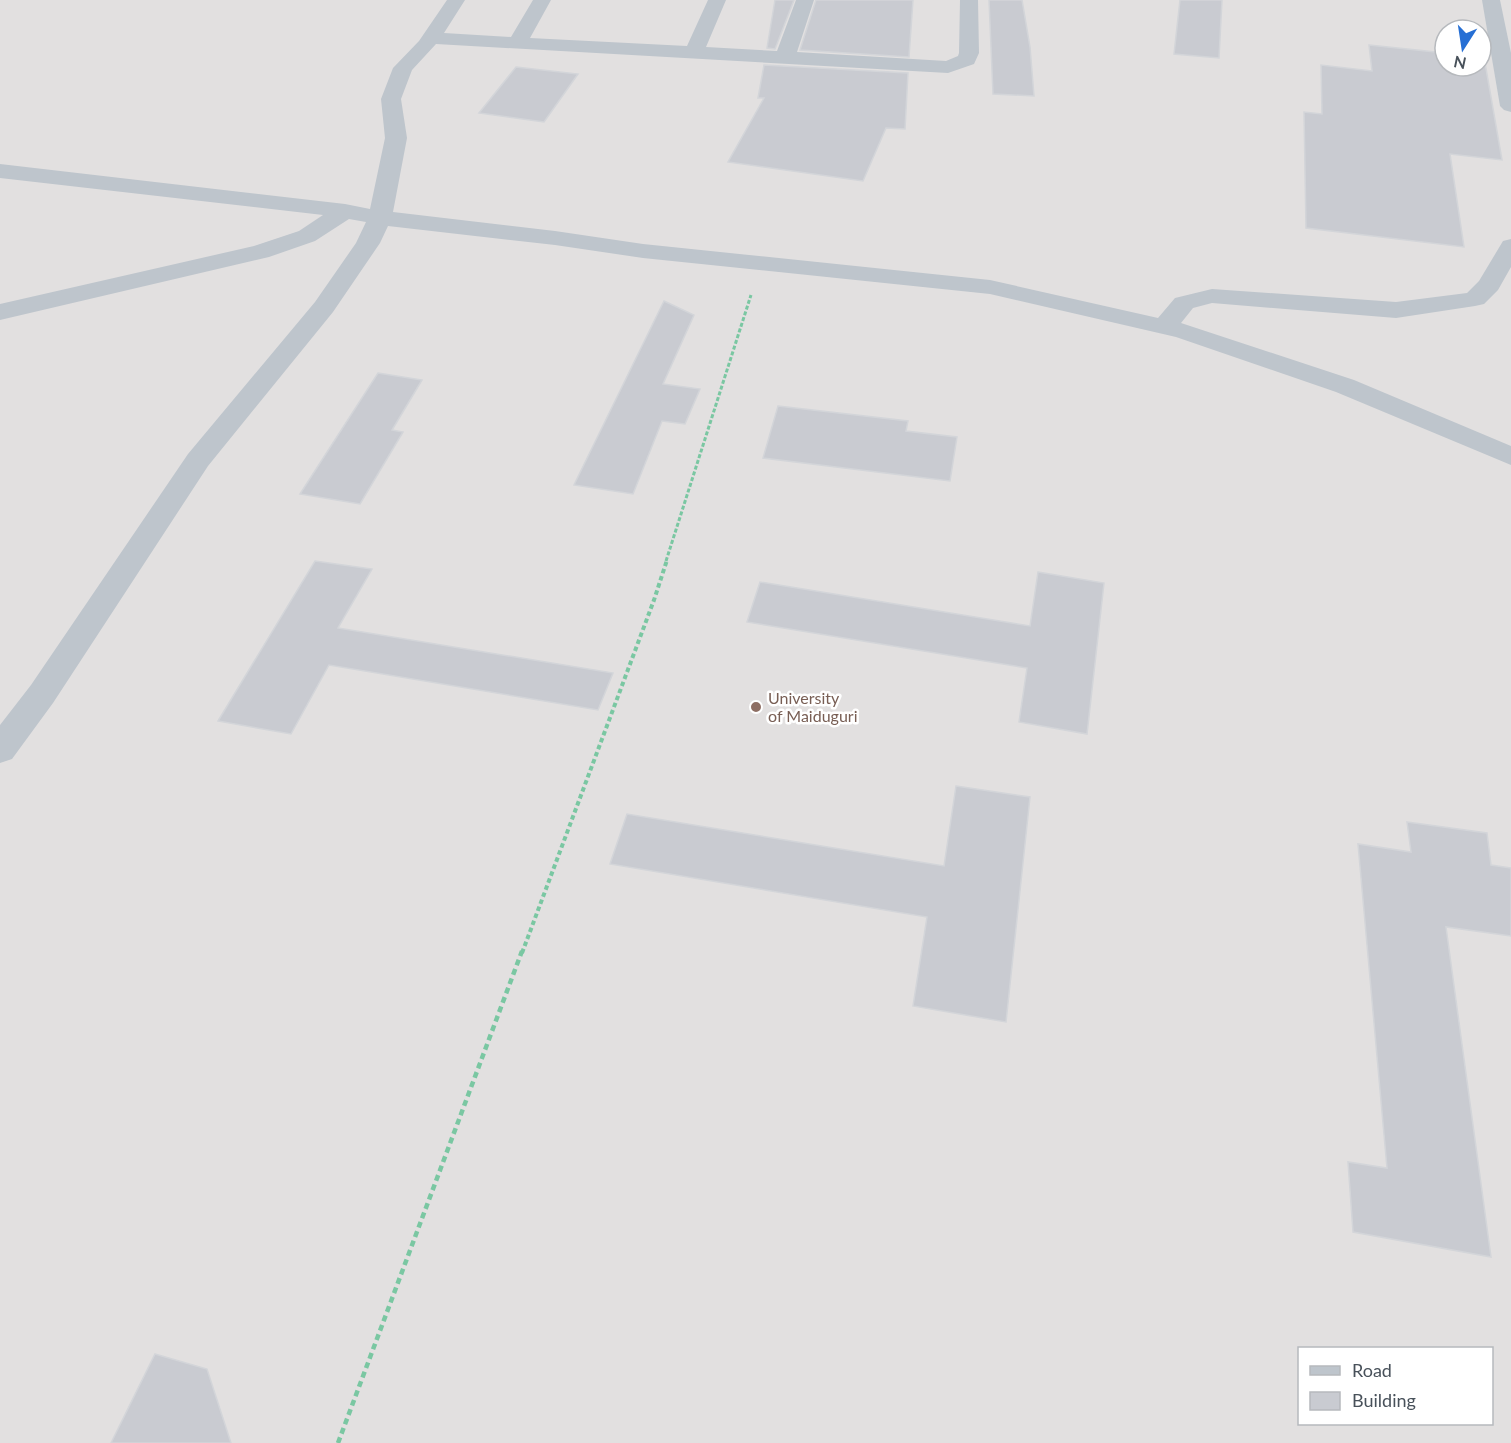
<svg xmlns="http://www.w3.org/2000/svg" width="1511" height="1443" viewBox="0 0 1511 1443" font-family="Lato,sans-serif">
	<rect width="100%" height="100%" fill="#f1eeee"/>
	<path fill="#e2e0e0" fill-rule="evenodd" d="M0,0H1511V1443H0ZM1445,30H1481V66H1445ZM1300,1348H1492V1424H1300Z"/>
	<g fill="#c9cbd1" stroke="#d3d5d9" stroke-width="1.5">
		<path d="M775,0H794L775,49L767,48Z"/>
		<path d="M816,0H913L909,57L800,50Z"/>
		<path d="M989,0H1022L1030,47L1034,96L993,94Z"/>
		<path d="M1180,0H1222L1219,58L1174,54Z"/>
		<path d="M1369,45L1445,53V66H1481V57H1484L1502,160L1450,154L1464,247L1306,228L1304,112L1322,114L1321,65L1372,71Z"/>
		<path d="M764,65L908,73L905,129L886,128L863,181L728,162L764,98H758Z"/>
		<path d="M516,67L578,74L544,122L479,113Z"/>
		<path d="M664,301L694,315L663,384L700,389L685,424L662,421L633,494L574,485Z"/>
		<path d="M378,373L422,380L392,430L403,432L360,504L300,494Z"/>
		<path d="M778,406L908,421L906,431L957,437L950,481L763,458Z"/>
		<path d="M315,561L372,569L338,628L613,673L598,710L329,665L291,734L218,721Z"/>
		<path d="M1038,572L1104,583L1087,734L1019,722L1027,668L747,622L760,582L1030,626Z"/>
		<path d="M956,786L1030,797L1006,1022L913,1006L927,917L610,864L627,814L944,866Z"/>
		<path d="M1407,822L1487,833L1491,865L1511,868V936L1446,927L1491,1257L1353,1232L1348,1162L1387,1168L1358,844L1411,852Z"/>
		<path d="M155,1354L207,1369L231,1443H111Z"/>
	</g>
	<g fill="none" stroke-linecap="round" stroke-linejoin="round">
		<path stroke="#7ac7a2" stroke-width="3" stroke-dasharray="4 2" stroke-linecap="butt" d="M666,561L751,295"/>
		<path stroke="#7ac7a2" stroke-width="4" stroke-dasharray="4.5 3" stroke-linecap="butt" d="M522,953L654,600L667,560"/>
		<path stroke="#7ac7a2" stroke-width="4.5" stroke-dasharray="6 4" stroke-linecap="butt" d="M338,1443L522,951"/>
		<g fill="#bec5cc" fill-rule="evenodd">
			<path d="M447,0H465L444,33L511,37L533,0H551L530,38L687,46L708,0H726L706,47L777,51L796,0H814L797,52L946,61L958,56L959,53L960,0H978L979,53L974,64L948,73L436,44L412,70L401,99L407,138L393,212L555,231L643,244L990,280L1158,318L1175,298L1212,289L1396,302L1467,293L1479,281L1503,241L1511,239V267L1498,290L1484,304L1475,306L1396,318L1212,303L1193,308L1181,323L1354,380L1511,446V465L1336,392L1176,337L990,294L643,258L555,245L388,226L380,243L333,312L208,466L53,703L12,759L0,763V725L31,685L188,454L315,302L356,243L366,222L349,219L315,241L269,257L0,320V304L254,246L299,231L323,215L0,178V164L345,204L370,209L385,138L381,99L393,68L419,41Z"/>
			<path d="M1482,0H1500L1511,53V112L1504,110L1500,106Z"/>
		</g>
	</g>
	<circle fill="#8d6e63" stroke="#fff" stroke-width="2" cx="756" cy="707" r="6"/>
	<g text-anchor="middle" stroke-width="5" stroke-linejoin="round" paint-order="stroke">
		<g font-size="16" fill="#785e54" stroke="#fff" text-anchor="start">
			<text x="768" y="704">University<tspan x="768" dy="18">of Maiduguri</tspan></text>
		</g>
	</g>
	<rect x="1298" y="1347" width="195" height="78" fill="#ffffff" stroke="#b6b9bd" stroke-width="1.5"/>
	<rect x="1310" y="1366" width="30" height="9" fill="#bec5cc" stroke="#b6b9bd" stroke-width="1.5"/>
	<text x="1352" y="1377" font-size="18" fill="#48515a">Road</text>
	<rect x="1310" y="1392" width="30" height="18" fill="#c9cbd1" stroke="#b6b9bd" stroke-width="1.5"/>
	<text x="1352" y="1407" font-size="18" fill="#48515a">Building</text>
	<g transform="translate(1463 48) rotate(192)"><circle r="28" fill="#ffffff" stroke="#b6b9bd" stroke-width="1.5"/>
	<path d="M0-4.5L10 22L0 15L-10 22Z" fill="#266fd4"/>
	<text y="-9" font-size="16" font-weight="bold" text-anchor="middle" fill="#48515a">N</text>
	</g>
</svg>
